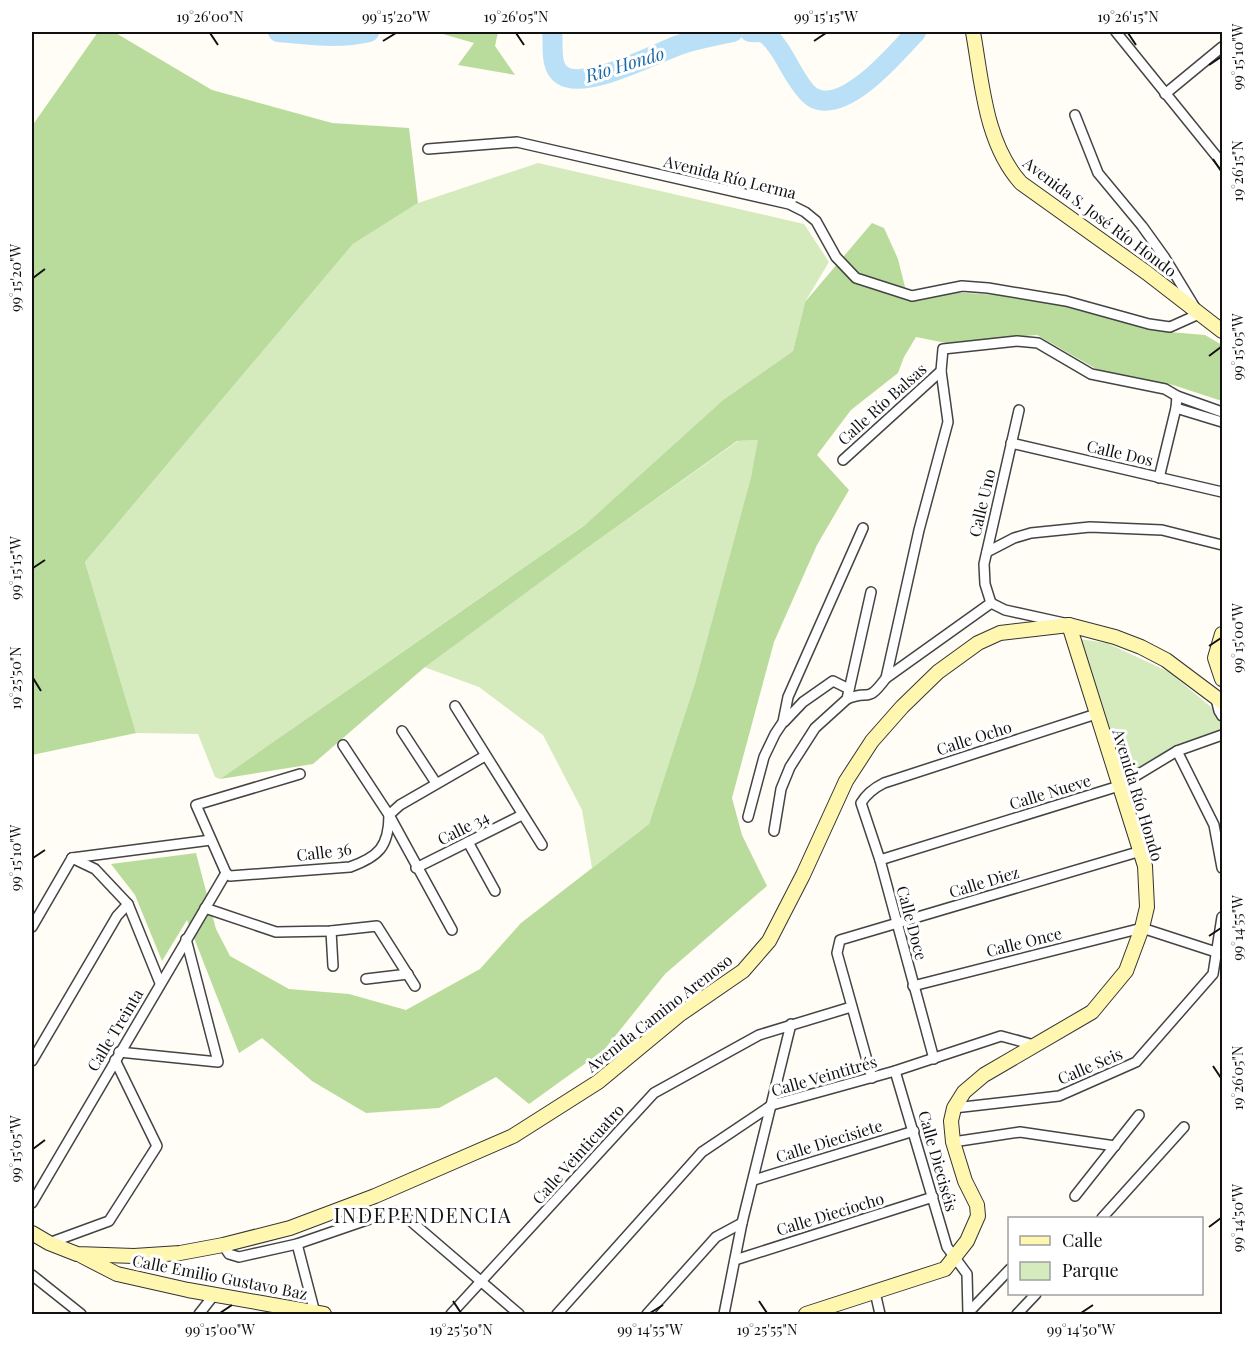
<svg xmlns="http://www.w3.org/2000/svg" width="1254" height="1346" viewBox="0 0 1254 1346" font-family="'Playfair Display',serif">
	<rect width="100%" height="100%" fill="#fffdf5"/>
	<g fill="#d5ebbd">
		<path d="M538,163L804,224L829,262L805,302L793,351L723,400L589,522L220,779L215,777L198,734L136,733L85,562L353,244L418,203Z"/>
		<path d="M759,440L751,477L695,683L649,824L592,868L582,810L543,735L479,687L424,667L587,548L738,441Z"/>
		<path d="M1072,638L1107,643L1169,672L1211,707L1222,723V730L1174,748L1120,780Z"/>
	</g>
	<g fill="#b9dc9c">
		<path d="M98,32H114L212,90L332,123L409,128L418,203L353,244L85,562L136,733L32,755V126Z"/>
		<path d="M436,32H498L495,46L515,75L458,65L474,43Z"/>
		<path d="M872,223L884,228L898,259L908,299L950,292L1015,296L1067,305L1169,332L1205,335L1222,345V401L1173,385L1098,370L1037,335L946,343L916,337L904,357L898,373L851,410L817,455L849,490L817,545L774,642L732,798L742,835L767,886L665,974L604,1050L529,1104L496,1077L439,1108L366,1113L312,1081L262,1038L239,1053L187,920L162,961L135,895L111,864L196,853L216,929L230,956L289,989L349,994L406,1010L480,969L521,923L649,824L695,683L751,477L758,440L737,441L587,548L425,667L313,764L220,779L585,525L723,400L793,351L805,302Z"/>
	</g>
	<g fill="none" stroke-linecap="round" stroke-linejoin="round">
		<g stroke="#b9e0f7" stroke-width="20">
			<path d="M278,32C308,35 340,39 369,32"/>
			<path d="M552,32C554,45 549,66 562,75C584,91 654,54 679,45C696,39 715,36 733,32"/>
			<path d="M750,32C754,32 761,32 764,33C773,38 782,53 787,62C792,71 805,94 814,98C846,114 896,53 916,32"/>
		</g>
		<g stroke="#444" stroke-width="12">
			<g id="street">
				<path d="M1116,32L1222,163"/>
				<path d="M1165,94L1222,47"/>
				<path d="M428,149L517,142L789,204L805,212L816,221L836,257L856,278L912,296L962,286L988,288L1066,301L1149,324L1170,327L1199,314L1165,258L1142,226L1098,173L1075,115"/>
				<path d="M1176,408L1222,422"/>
				<path d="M1011,443L1222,492"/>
				<path d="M843,460L941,371"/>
				<path d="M1159,478L1176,408L1177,396"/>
				<path d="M987,552L1014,538L1031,533L1090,527L1162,530L1222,545"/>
				<path d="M991,603L985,584L984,564L1019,410"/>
				<path d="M886,678L991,603L1005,610L1064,623"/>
				<path d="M847,699C871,688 865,706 886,678L919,530L948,422L941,371L943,349L1017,341L1038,343L1091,374L1165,389L1177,396L1222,412"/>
				<path d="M1216,699L1219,711L1222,716"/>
				<path d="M455,706L542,845"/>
				<path d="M784,722L803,702L833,681L849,689"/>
				<path d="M402,731L436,783"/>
				<path d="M343,745L389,815L452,930"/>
				<path d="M1177,751L1214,825L1222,868"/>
				<path d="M748,817L764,757L775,734L783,722L788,697L863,528"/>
				<path d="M774,831L781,789L790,767L815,728L847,699L871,592"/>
				<path d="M468,842L495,891"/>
				<path d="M72,858L95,869L128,904L160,983"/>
				<path d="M72,858L211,840"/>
				<path d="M880,860L1119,786L1177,751L1222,735"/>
				<path d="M416,868L522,815"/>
				<path d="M226,873L230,876L350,867C378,857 389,847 389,815L400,805L485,756"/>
				<path d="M226,873L196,805L300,774"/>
				<path d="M205,908L276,932L331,931L377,926L415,986"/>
				<path d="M32,927L72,858"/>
				<path d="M331,931L333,966"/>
				<path d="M366,979L408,974"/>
				<path d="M913,986L1142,928L1222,954"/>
				<path d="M119,1052L218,1062L186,939"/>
				<path d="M934,1059L880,860L861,803C867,793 874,788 884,783L1096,714"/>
				<path d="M32,1061L117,916L128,904"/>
				<path d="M895,1071L947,1247L967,1274L968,1314"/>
				<path d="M872,1078L837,953L840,940L1141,851"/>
				<path d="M954,1108L1059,1096L1136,1062L1213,974L1222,917"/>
				<path d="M953,1142L1020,1132L1115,1146"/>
				<path d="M754,1180L914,1131"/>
				<path d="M1075,1196L1139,1115"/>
				<path d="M32,1203L226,873"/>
				<path d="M1102,1218L1184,1127"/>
				<path d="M49,1243L109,1221L157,1146L115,1060"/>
				<path d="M297,1244L315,1313"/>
				<path d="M223,1245L229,1254L239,1257L297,1244L393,1211L406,1217L519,1314"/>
				<path d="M735,1260L933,1197"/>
				<path d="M32,1275L81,1314"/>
				<path d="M875,1292L880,1314"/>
				<path d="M968,1313L1010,1269"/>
				<path d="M199,1314L214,1295"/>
				<path d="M451,1314L654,1093L759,1035L851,1007"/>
				<path d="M557,1314L702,1152L772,1105L895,1071L1001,1036L1034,1045"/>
				<path d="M647,1314L716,1237L742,1223"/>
				<path d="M724,1314L742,1223L791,1024"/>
				<path d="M1017,1314L1036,1294"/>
			</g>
		</g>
		<g stroke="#333" stroke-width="16">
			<g id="secondary">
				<path d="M973,32C982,82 985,143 1021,183L1147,273L1222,331"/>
				<path d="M1222,634L1215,658L1222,679"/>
				<path d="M32,1233L49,1243L77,1254L134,1256L180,1253L223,1245L290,1228L375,1196L513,1136L598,1082L679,1015L743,971L769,941L803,875L846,781L872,741L902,707L938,672L978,643L1000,633L1069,625L1115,637L1141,647L1166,660L1222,702"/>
				<path d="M82,1256L117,1274L188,1290L324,1314"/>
				<path d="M806,1314L945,1269L967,1241L978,1216L977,1205L965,1181L953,1142L951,1121L954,1108L964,1092L984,1075L1092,1012L1126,971L1142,928L1147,907L1145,866L1069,625"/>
			</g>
		</g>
		<use href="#street" stroke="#fff" stroke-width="9"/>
		<use href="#secondary" stroke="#fff6b0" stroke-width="14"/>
	</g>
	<path fill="none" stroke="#111" stroke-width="2" d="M210,33L218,45M516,33L524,45M1128,33L1136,45M383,41L396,33M814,41L826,33M1209,65L1221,57M1213,159L1221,171M33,278L45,269M1209,356L1221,347M33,568L45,560M1209,646L1221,638M33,678L41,691M33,858L45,850M1209,936L1221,928M1213,1066L1221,1078M33,1149L45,1140M1209,1227L1221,1218M453,1301L461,1313M759,1301L767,1313M220,1313L232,1305M650,1313L663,1305M1081,1313L1093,1305"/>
	<g text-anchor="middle" stroke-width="6" stroke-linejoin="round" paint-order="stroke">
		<g font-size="16" fill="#111" stroke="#fff">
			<text transform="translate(730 177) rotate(14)" y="6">Avenida Río Lerma</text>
			<text transform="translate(1100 217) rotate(37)" y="6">Avenida S. José Río Hondo</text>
			<text transform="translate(882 404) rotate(-42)" y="6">Calle Río Balsas</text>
			<text transform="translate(1120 453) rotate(13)" y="6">Calle Dos</text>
			<text transform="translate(982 503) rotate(-77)" y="6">Calle Uno</text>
			<text transform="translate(974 738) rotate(-18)" y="6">Calle Ocho</text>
			<text transform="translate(1050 792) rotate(-17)" y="6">Calle Nueve</text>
			<text transform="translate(1138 795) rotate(73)" y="6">Avenida Río Hondo</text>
			<text transform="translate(463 828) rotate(-27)" y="6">Calle 34</text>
			<text transform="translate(324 852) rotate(-7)" y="6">Calle 36</text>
			<text transform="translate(984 882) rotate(-17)" y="6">Calle Diez</text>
			<text transform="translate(912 923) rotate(75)" y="6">Calle Doce</text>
			<text transform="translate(1024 942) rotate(-14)" y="6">Calle Once</text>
			<text transform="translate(659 1013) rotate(-38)" y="6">Avenida Camino Arenoso</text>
			<text transform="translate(115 1030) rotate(-59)" y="6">Calle Treinta</text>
			<text transform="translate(1090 1066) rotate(-23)" y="6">Calle Seis</text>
			<text transform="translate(824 1076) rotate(-16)" y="6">Calle Veintitrés</text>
			<text transform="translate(829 1141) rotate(-17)" y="6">Calle Diecisiete</text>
			<text transform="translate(578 1154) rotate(-48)" y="6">Calle Veinticuatro</text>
			<text transform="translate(938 1161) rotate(74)" y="6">Calle Dieciséis</text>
			<text transform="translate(830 1214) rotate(-17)" y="6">Calle Dieciocho</text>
			<text transform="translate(220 1277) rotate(11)" y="6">Calle Emilio Gustavo Baz</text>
		</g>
		<g font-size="18" font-style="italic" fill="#1768a6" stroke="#fff">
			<text transform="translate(625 65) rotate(-17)" y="6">Rio Hondo</text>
		</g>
		<g font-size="20" letter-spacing="1.5" fill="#111" stroke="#fff">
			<text x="423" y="1223">INDEPENDENCIA</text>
		</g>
	</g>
	<rect width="1254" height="1346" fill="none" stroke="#ffffff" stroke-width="66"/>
	<rect x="1008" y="1217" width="195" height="78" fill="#ffffff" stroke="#a0a0a0" stroke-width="1.5"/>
	<rect x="1020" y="1236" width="30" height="9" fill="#fff6b0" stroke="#a0a0a0" stroke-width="1.5"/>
	<text x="1062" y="1247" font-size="18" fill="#111111">Calle</text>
	<rect x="1020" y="1262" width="30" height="18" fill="#d5ebbd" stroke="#a0a0a0" stroke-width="1.5"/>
	<text x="1062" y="1277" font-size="18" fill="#111111">Parque</text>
	<rect x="33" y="33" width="1188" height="1280" fill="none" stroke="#111" stroke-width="2"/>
	<g font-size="15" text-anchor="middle" fill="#111">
		<text x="210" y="22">19°26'00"N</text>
		<text x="396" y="22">99°15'20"W</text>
		<text x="516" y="22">19°26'05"N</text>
		<text x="826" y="22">99°15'15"W</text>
		<text x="1128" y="22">19°26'15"N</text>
		<text transform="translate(1238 57) rotate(-90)" y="5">99°15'10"W</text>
		<text transform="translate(1238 171) rotate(-90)" y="5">19°26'15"N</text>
		<text transform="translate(16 278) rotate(-90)" y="5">99°15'20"W</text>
		<text transform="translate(1238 347) rotate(-90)" y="5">99°15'05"W</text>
		<text transform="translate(16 568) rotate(-90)" y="5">99°15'15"W</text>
		<text transform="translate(1238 638) rotate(-90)" y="5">99°15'00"W</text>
		<text transform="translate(16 678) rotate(-90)" y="5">19°25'50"N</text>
		<text transform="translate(16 858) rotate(-90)" y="5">99°15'10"W</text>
		<text transform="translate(1238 928) rotate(-90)" y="5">99°14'55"W</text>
		<text transform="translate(1238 1078) rotate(-90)" y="5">19°26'05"N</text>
		<text transform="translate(16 1149) rotate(-90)" y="5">99°15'05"W</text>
		<text transform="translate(1238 1218) rotate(-90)" y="5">99°14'50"W</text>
		<text x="220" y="1335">99°15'00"W</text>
		<text x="461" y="1335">19°25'50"N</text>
		<text x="650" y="1335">99°14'55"W</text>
		<text x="767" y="1335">19°25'55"N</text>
		<text x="1081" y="1335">99°14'50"W</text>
	</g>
</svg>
